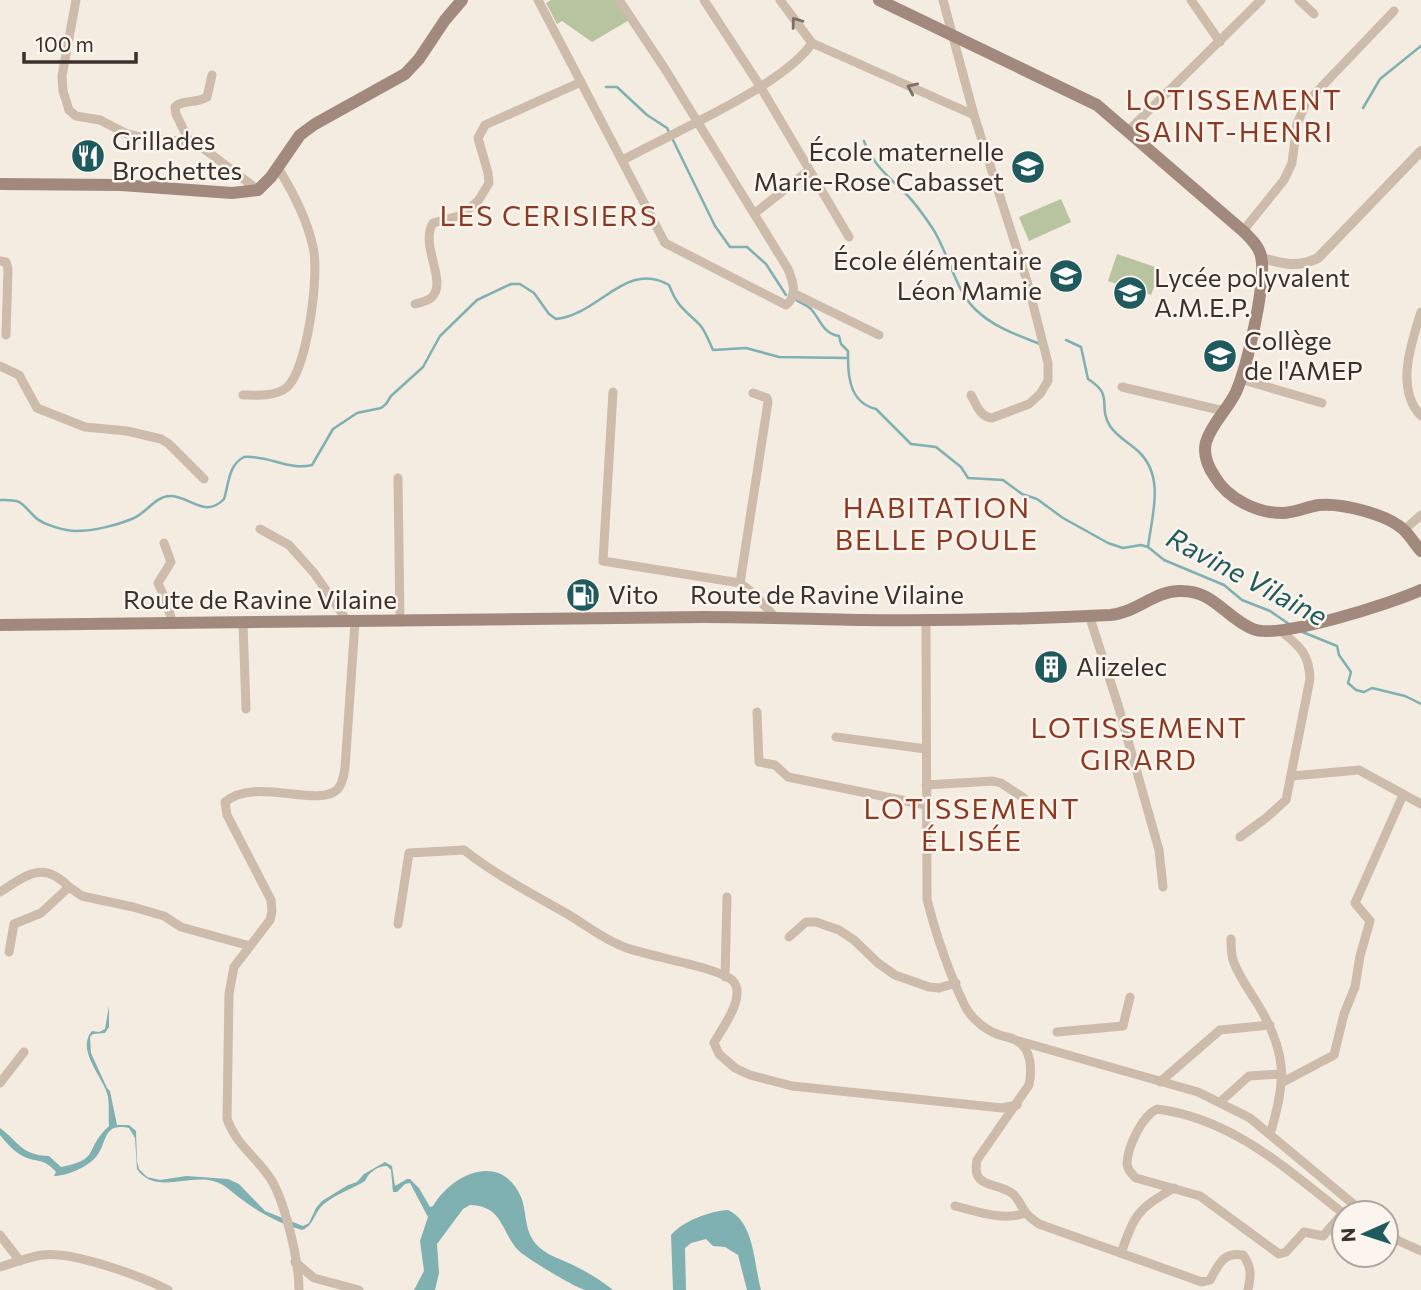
<svg xmlns="http://www.w3.org/2000/svg" width="1421" height="1290" viewBox="0 0 1421 1290" font-family="Commissioner,sans-serif">
	<rect width="100%" height="100%" fill="#f4ebe1"/>
	<g fill="#b8c4a0">
		<path d="M551,0H619L631,19L592,42L562,21L557,24L546,3Z"/>
		<path d="M1061,199L1071,222L1029,241L1019,217Z"/>
		<path d="M1117,254L1161,269L1151,295L1108,281Z"/>
	</g>
	<g fill="#7fb0b2">
		<path d="M109,1006V1027L105,1033L93,1034L90,1037L91,1053L107,1088L110,1091L117,1125H129L136,1131L137,1161L139,1169L147,1177L160,1180L186,1176L228,1179L239,1184L265,1211L303,1226L309,1223L316,1208L322,1201L348,1185L357,1182L364,1174L385,1162L392,1166L395,1186L407,1179H410L419,1188L430,1207L433,1206C452,1174 501,1151 521,1197C527,1212 524,1229 535,1243C546,1256 562,1259 577,1267C589,1273 602,1281 613,1290C604,1290 593,1290 585,1290C574,1287 528,1259 519,1251C501,1233 504,1206 470,1205L463,1209L437,1244L439,1273L435,1290H414L424,1271L420,1241L428,1217L410,1183L405,1184L397,1192H393L391,1170L387,1166C378,1166 369,1172 365,1181C352,1189 336,1194 324,1204C314,1212 314,1226 302,1230C281,1224 261,1214 244,1201C233,1194 226,1184 213,1181C187,1174 155,1195 137,1169L135,1138L129,1128C101,1122 108,1145 95,1158C87,1167 67,1176 54,1176L56,1172C42,1156 36,1164 21,1155C12,1150 6,1142 0,1135V1128C20,1143 21,1155 49,1156L61,1167C102,1159 83,1150 109,1126C108,1116 110,1102 107,1093C101,1075 76,1049 92,1031L99,1032L105,1029Z"/>
		<path d="M728,1210C755,1222 754,1266 761,1290H747L738,1255L725,1247L713,1246L706,1239L691,1243L685,1248L686,1290H673L671,1235C683,1221 710,1211 728,1210Z"/>
	</g>
	<g fill="none" stroke-linecap="round" stroke-linejoin="round">
		<g stroke="#7fb0b2" stroke-width="2.5">
			<path d="M606,87H617L647,115L667,128L669,132"/>
			<path d="M1363,108L1380,79L1421,46"/>
			<path d="M672,138L715,226L730,247H747L766,264L786,295"/>
			<path d="M864,141C872,164 890,178 907,195C917,205 925,217 933,229C949,254 955,290 975,309C993,327 1017,335 1040,344"/>
			<path d="M796,300C801,303 807,305 811,309C820,319 823,334 839,336L841,344L848,351V358"/>
			<path d="M1066,340L1081,347L1088,379C1115,396 1097,405 1110,426C1117,437 1130,443 1139,452C1165,477 1152,515 1148,547"/>
			<path d="M0,500C24,499 21,504 36,518C44,525 66,531 76,531C94,531 118,525 134,518C147,512 156,496 170,496C190,496 205,519 224,499C229,484 228,465 244,457C268,455 290,471 312,465L333,429L357,413L381,408L386,404L391,396L423,367L440,336L477,300L511,284H520L534,293L549,314L556,319C600,314 626,260 669,285C678,308 684,309 700,325C706,332 709,342 713,350L746,348L779,357L848,358C848,379 851,403 876,409L911,444L936,447L961,467L968,478L1003,480L1022,494L1037,499L1063,518L1108,543L1123,548L1141,545L1148,547L1164,560L1224,585L1242,600L1270,611L1289,624"/>
			<path d="M1300,631L1337,646L1339,655L1351,672L1348,683L1356,690L1364,692L1372,688L1405,696L1421,704"/>
		</g>
		<g stroke="#cdbbac" stroke-width="9">
			<path d="M76,0L62,76L63,91L69,110L76,116L100,120L127,134L149,139L195,142L258,190"/>
			<path d="M538,0L665,243L786,305C798,296 793,281 788,269L665,69L619,0"/>
			<path d="M704,0L760,86L849,237"/>
			<path d="M780,0L812,43"/>
			<path d="M943,0L974,115L1027,281L1048,363V381L1040,394L1029,404L992,418C980,417 976,404 971,395"/>
			<path d="M1191,0L1220,42"/>
			<path d="M1299,0L1314,14"/>
			<path d="M812,43L974,115"/>
			<path d="M1127,132L1261,0"/>
			<path d="M189,141L176,114L175,107C183,99 197,104 207,97L212,75"/>
			<path d="M623,160C670,134 785,85 812,43"/>
			<path d="M755,213L808,171"/>
			<path d="M1243,231L1284,180L1292,163L1297,124L1306,103L1394,11"/>
			<path d="M0,261L6,262L8,269L6,335"/>
			<path d="M793,293L879,335"/>
			<path d="M415,304C419,303 427,301 431,298C449,282 419,246 433,223L462,215L478,201L489,183L488,173L478,138L485,125L581,82"/>
			<path d="M1421,312C1411,344 1395,389 1421,416"/>
			<path d="M0,366L19,375L37,408L85,427L127,431L161,439L169,444L204,479"/>
			<path d="M1240,379L1322,403"/>
			<path d="M1122,387L1224,411"/>
			<path d="M613,392L603,561L740,583L753,593L775,617"/>
			<path d="M243,395C257,395 274,397 286,388C307,372 320,273 313,247C307,219 293,192 278,168"/>
			<path d="M398,478L400,622"/>
			<path d="M260,529L289,545L314,573L348,622"/>
			<path d="M1404,530L1421,515"/>
			<path d="M164,543L171,562L158,583L166,601L173,624"/>
			<path d="M740,583L768,402L767,398L753,393"/>
			<path d="M1089,615L1118,705L1159,850L1163,887"/>
			<path d="M926,619L927,899C935,932 950,976 965,1006C971,1018 984,1029 997,1034C1003,1037 1012,1037 1017,1041C1032,1049 1032,1071 1029,1085L977,1160C971,1190 997,1181 1013,1194C1019,1199 1021,1207 1026,1213C1029,1217 1035,1221 1039,1224L1202,1282L1210,1280C1219,1264 1223,1252 1243,1255C1252,1267 1251,1276 1248,1290"/>
			<path d="M243,623L246,709"/>
			<path d="M757,712L759,762L775,765L788,777L926,805"/>
			<path d="M836,737L926,749"/>
			<path d="M1292,776L1359,770L1421,804"/>
			<path d="M926,785L993,781L1001,783L1024,798"/>
			<path d="M1240,837L1266,818L1286,800L1310,679C1309,653 1300,647 1281,631"/>
			<path d="M0,892C27,875 43,860 69,887"/>
			<path d="M398,924L409,853L464,850C497,876 533,894 569,915C589,927 601,938 624,947C647,956 717,967 732,980C748,995 722,1028 714,1043L719,1054L735,1068L750,1075L792,1086L1002,1108L1017,1105"/>
			<path d="M789,937L806,922H816L839,930L854,940L878,963L895,975L929,987L939,988L956,983"/>
			<path d="M1231,939C1231,945 1231,954 1233,960C1238,975 1249,990 1257,1003C1287,1052 1287,1080 1270,1134"/>
			<path d="M9,952L14,924L41,913L69,887L82,896L133,907L164,916L181,927L250,946"/>
			<path d="M725,977L727,897"/>
			<path d="M1057,1032L1123,1026L1130,997"/>
			<path d="M1019,1041L1198,1092L1250,1118L1364,1213"/>
			<path d="M1160,1082L1220,1030L1270,1025"/>
			<path d="M1283,1082L1334,1055L1344,1014L1355,987L1360,956L1370,921L1355,903L1403,795"/>
			<path d="M0,1083L24,1052"/>
			<path d="M1220,1102L1249,1076L1282,1074"/>
			<path d="M955,1206C979,1212 1002,1221 1026,1213"/>
			<path d="M1343,1213L1323,1236L1304,1232L1286,1252L1279,1254L1200,1196L1136,1178C1132,1174 1127,1170 1127,1163C1128,1146 1142,1116 1157,1109C1233,1119 1285,1168 1343,1213L1344,1214"/>
			<path d="M1386,1231L1399,1241L1421,1251"/>
			<path d="M0,1235L20,1261"/>
			<path d="M1121,1253C1136,1212 1137,1210 1174,1188"/>
			<path d="M295,1262L314,1278L359,1290"/>
			<path d="M0,1267C14,1263 28,1257 42,1255C73,1251 141,1276 168,1290"/>
			<path d="M299,1290C299,1262 285,1198 268,1175C253,1154 236,1144 227,1119L229,994L234,967L270,920L272,911L271,900L227,815L225,802C255,776 318,809 338,789C343,783 344,775 345,768L355,622"/>
		</g>
		<path stroke="#cdbbac" stroke-width="10" d="M1262,258C1283,264 1298,268 1318,258L1421,151"/>
		<g stroke="#a18a7d" stroke-width="12">
			<path d="M879,0L1097,105L1243,231C1250,238 1259,246 1261,256C1267,281 1247,367 1236,392C1228,409 1212,423 1206,442C1203,454 1208,467 1215,477C1228,499 1257,513 1282,513C1295,513 1306,507 1319,505C1342,503 1387,514 1404,530C1410,536 1415,544 1421,551"/>
			<path d="M0,184L121,185L232,193L258,190L271,177L300,135L315,124L405,74L419,59L445,20L462,0"/>
			<path d="M0,625C235,622 469,620 704,617C757,617 810,619 863,620C945,621 1029,619 1110,615C1135,613 1154,592 1178,591C1214,589 1225,618 1253,629C1278,640 1393,603 1421,590"/>
		</g>
	</g>
	<defs><path id="oneway-chevron" d="M-2-3.5L2.5 0L-2 3.5" fill="none" stroke-width="1.6" stroke-linecap="round" stroke-linejoin="round" transform="scale(1.75)"/></defs>
	<g stroke="#7d6f65">
		<use href="#oneway-chevron" transform="translate(796 22) rotate(-126)"/>
		<use href="#oneway-chevron" transform="translate(912 88) rotate(-156)"/>
	</g>
	<defs>
		<g id="restaurant-disc" transform="scale(1.75)"><circle r="9.5" fill="#1f5a5e" stroke="#fbf5ee"/><path d="M-5-6h1v4h1v-4h1v4h1v-4h1v5L-1.5 .5V6h-2V.5L-5-1ZM5-6V6H3V1.5H1.5Q1.5-4 5-6Z" fill="#fff"/></g>
		<g id="school-disc" transform="scale(1.75)"><circle r="9.5" fill="#1f5a5e" stroke="#fbf5ee"/><path d="M0-5L7-2L0 1L-7-2ZM-4 1L0 2.5L4 1V4Q0 6-4 4Z" fill="#fff"/></g>
		<g id="fuel-disc" transform="scale(1.75)"><circle r="9.5" fill="#1f5a5e" stroke="#fbf5ee"/><path d="M-5.5-6h7V0h2V4h1.3V-2.5L3-4.5l.8-.8L6-3V5H2.5V1h-1V6h-7ZM-4.2-4.7v3.2H.2V-4.7Z" fill="#fff"/></g>
		<g id="building-disc" transform="scale(1.75)"><circle r="9.5" fill="#1f5a5e" stroke="#fbf5ee"/><path d="M-4-6H4V6H1V3H-1V6H-4ZM-2.5-4.3h1.7v1.8h-1.7ZM.8-4.3h1.7v1.8H.8ZM-2.5-1h1.7V.8h-1.7ZM.8-1h1.7V.8H.8Z" fill="#fff"/></g>
	</defs>
	<g fill-rule="evenodd">
		<use href="#restaurant-disc" x="88" y="156"/>
		<use href="#school-disc" x="1028" y="167"/>
		<use href="#school-disc" x="1066" y="276"/>
		<use href="#school-disc" x="1130" y="293"/>
		<use href="#school-disc" x="1220" y="356"/>
		<use href="#fuel-disc" x="583" y="595"/>
		<use href="#building-disc" x="1051" y="667"/>
	</g>
	<g text-anchor="middle" stroke-width="5" stroke-linejoin="round" paint-order="stroke">
		<g font-size="26" fill="#3b302b" stroke="#fbf5ee" text-anchor="start">
			<text x="112" y="150">Grillades<tspan x="112" dy="30">Brochettes</tspan></text>
			<text x="1004" y="161" text-anchor="end">École maternelle<tspan x="1004" dy="30">Marie-Rose Cabasset</tspan></text>
			<text x="1042" y="270" text-anchor="end">École élémentaire<tspan x="1042" dy="30">Léon Mamie</tspan></text>
			<text x="1154" y="287">Lycée polyvalent<tspan x="1154" dy="30">A.M.E.P.</tspan></text>
			<text x="1244" y="350">Collège<tspan x="1244" dy="30">de l'AMEP</tspan></text>
			<text x="608" y="604">Vito</text>
			<text x="1076" y="676">Alizelec</text>
		</g>
		<g font-size="26" fill="#3b302b" stroke="#fbf5ee">
			<text x="827" y="604">Route de Ravine Vilaine</text>
			<text x="260" y="609">Route de Ravine Vilaine</text>
		</g>
		<g font-size="28" letter-spacing="2" fill="#8c3b22" stroke="#fbf5ee">
			<text x="1234" y="110">LOTISSEMENT<tspan x="1234" dy="32">SAINT-HENRI</tspan></text>
			<text x="549" y="226">LES CERISIERS</text>
			<text x="937" y="518">HABITATION<tspan x="937" dy="32">BELLE POULE</tspan></text>
			<text x="1139" y="738">LOTISSEMENT<tspan x="1139" dy="32">GIRARD</tspan></text>
			<text x="972" y="819">LOTISSEMENT<tspan x="972" dy="32">ÉLISÉE</tspan></text>
		</g>
		<g font-size="28" font-style="italic" fill="#1f5a5e" stroke="#fbf5ee">
			<text transform="translate(1247 577) rotate(28)" y="10">Ravine Vilaine</text>
		</g>
	</g>
	<g transform="translate(1365 1234) rotate(267)"><circle r="33" fill="#fbf5ee" stroke="#aea6a0" stroke-width="2"/>
	<path d="M0-5L12 26L0 18L-12 26Z" fill="#1f5a5e"/>
	<text y="-10" font-size="19" font-weight="bold" text-anchor="middle" fill="#3b302b">N</text>
	</g>
	<path d="M24 52v10h112v-10" fill="none" stroke="#3b302b" stroke-width="3.5"/>
	<text x="35" y="52" font-size="21" fill="#3b302b" stroke="#fbf5ee" stroke-width="5" paint-order="stroke">100 m</text>
</svg>
